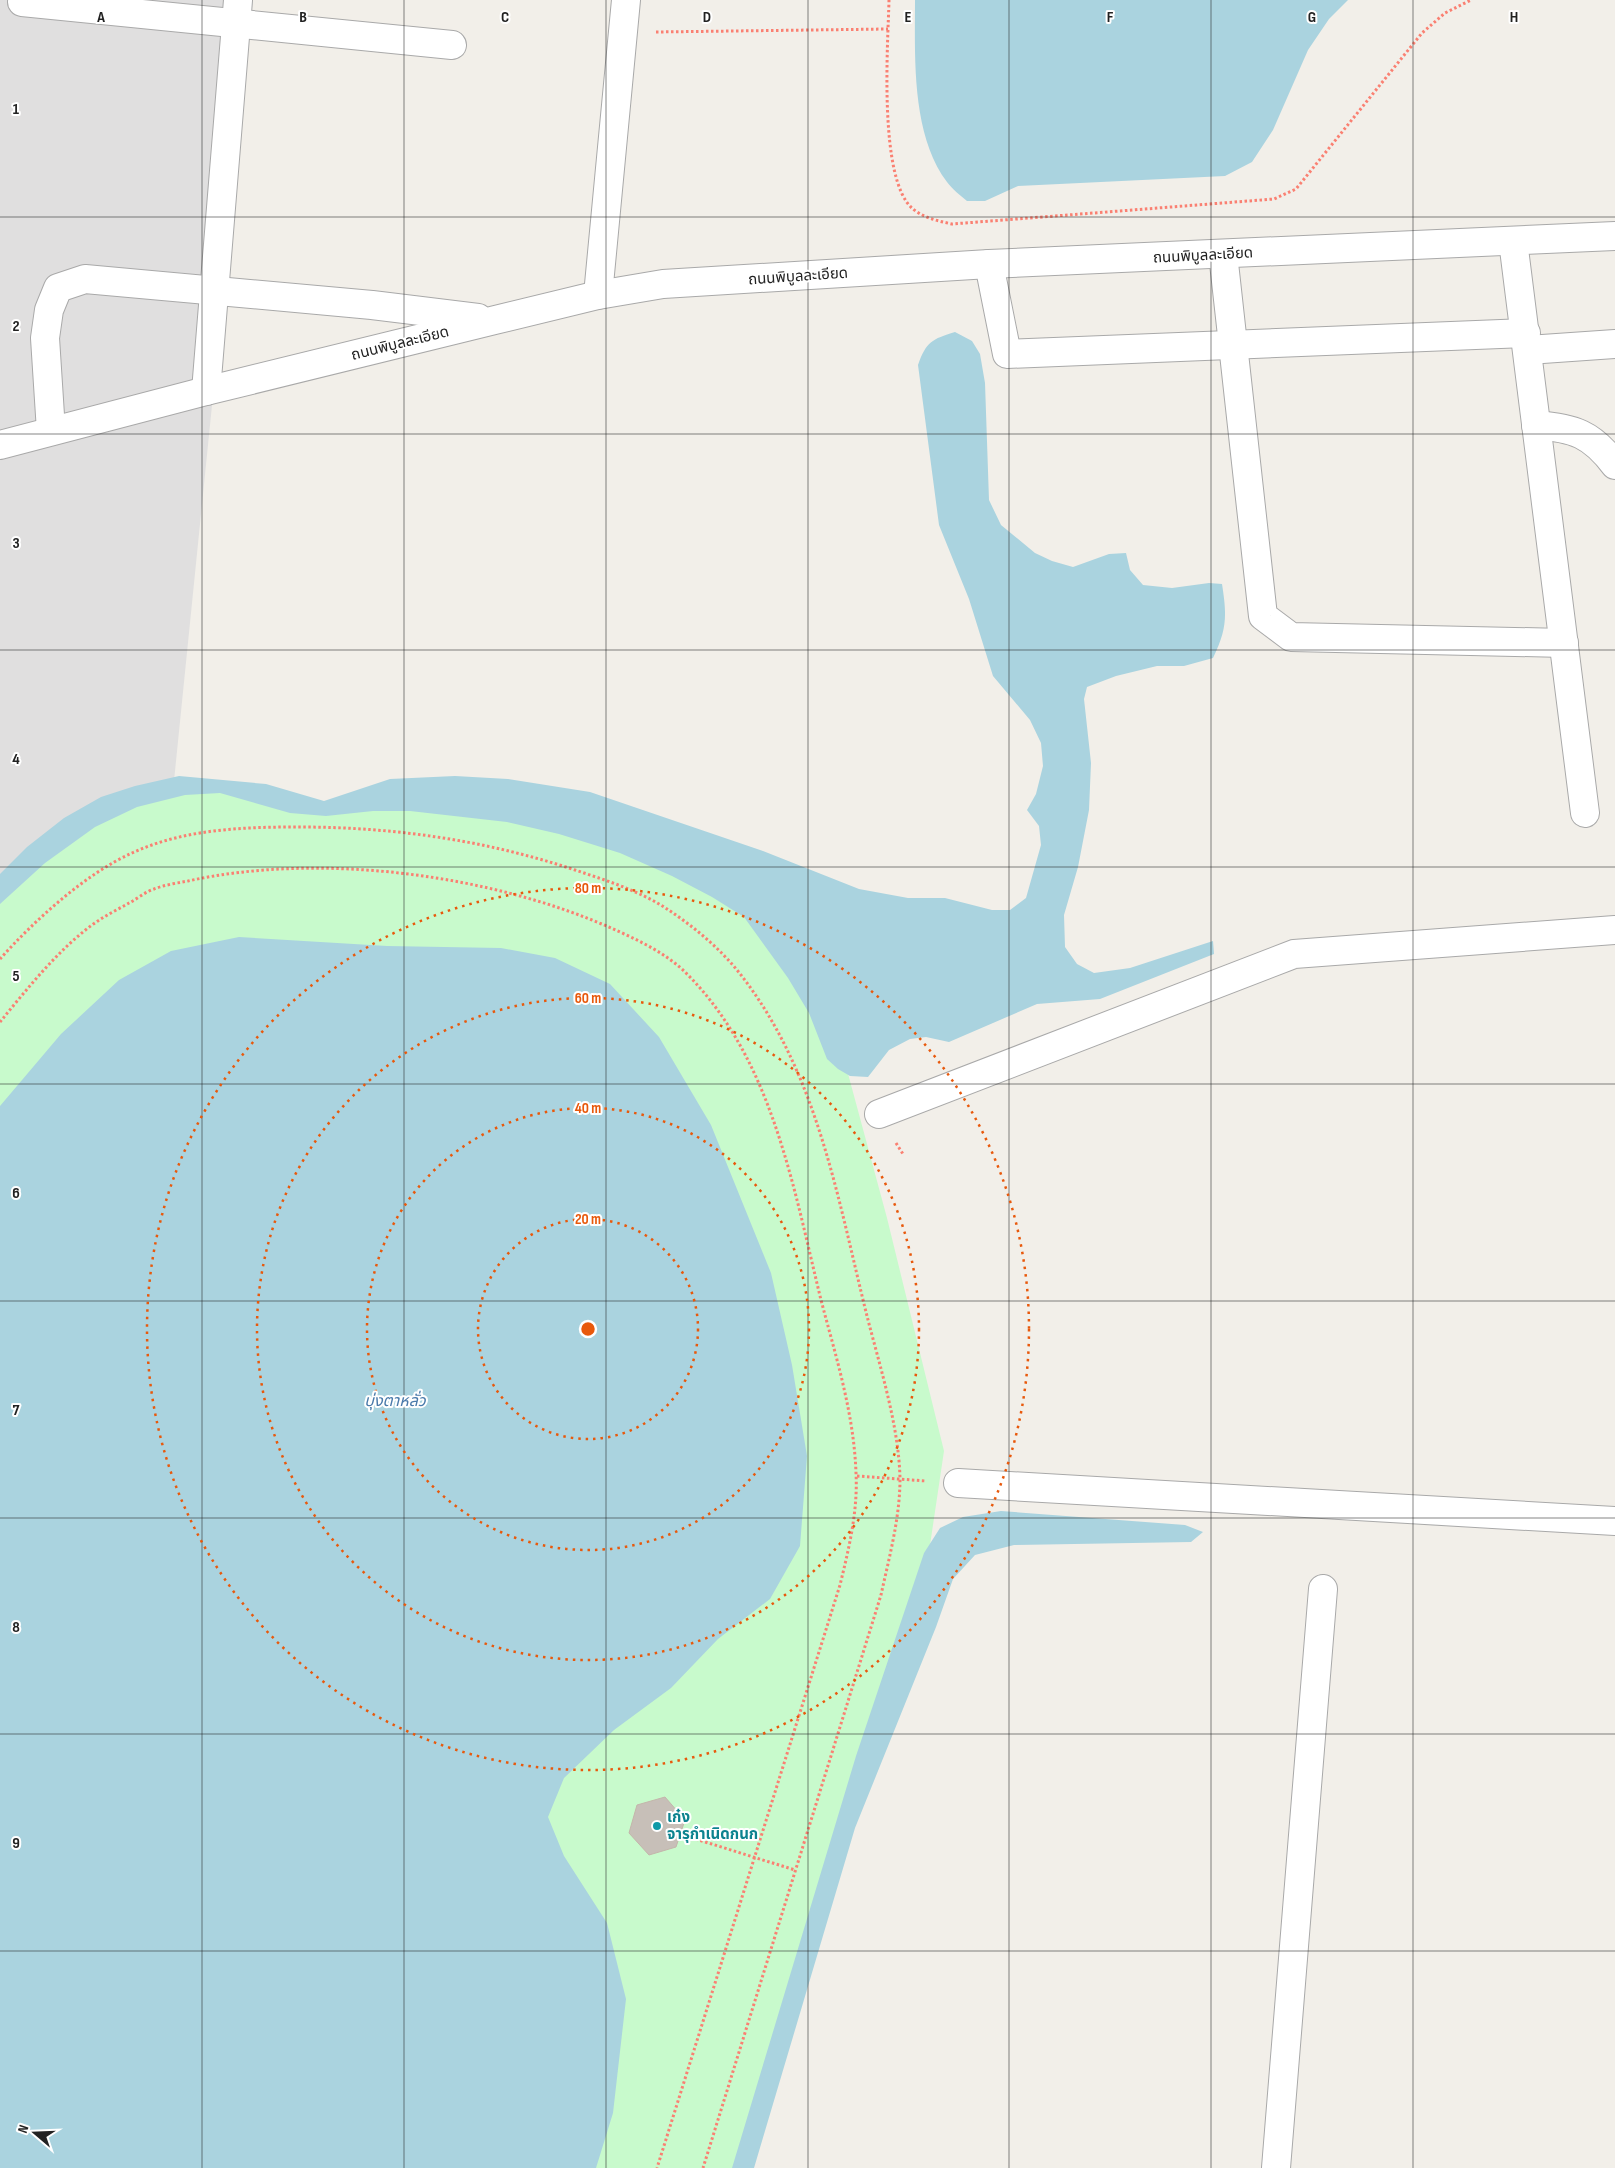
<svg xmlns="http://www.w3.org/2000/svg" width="1615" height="2168" viewBox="0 0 1615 2168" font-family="'Sofia Sans Condensed','Noto Sans Thai',sans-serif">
	<rect width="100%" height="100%" fill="#f2efe9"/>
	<path fill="#e0dfdf" d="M0,0H253L166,860L0,1117Z"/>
	<path fill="#c8facc" d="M210,785L325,807L528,805L761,912L840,1044L887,1218L944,1451L922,1599L743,2168H0V889L71,826L161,792Z"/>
	<g fill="#aad3df">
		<path d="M915,0H1348L1329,19L1308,50L1273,130L1252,162L1225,176L1018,186L985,201H967C960,195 952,189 947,182C911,134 915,57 915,0Z"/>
		<path d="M955,332L972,341L980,354L985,383L989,500L1001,525L1035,553L1052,561L1073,567L1109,554L1126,553L1130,570L1143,585L1172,588L1209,583L1222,584C1227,616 1227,629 1213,658L1184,666H1157L1116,676L1087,687L1084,699L1091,763L1089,810L1078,867L1064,915L1065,947L1077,964L1094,973L1130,968L1213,941L1214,954L1100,999L1037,1004L949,1042L926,1037L910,1039L889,1050L868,1077L850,1076L838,1069L827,1059L809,1013L788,978L744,917L712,897L672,876L620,853L559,834L507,822L410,811H373L326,816L290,813L220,793L185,795L137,807L95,827L45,863L0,904V874L27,847L64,818L101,797L135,786L179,776L266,784L324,801L390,779L455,776L508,779L590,792L763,851L859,889L908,898H945L992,910H1010L1026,898L1041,845L1039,826L1027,810L1036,794L1043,766L1041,743L1030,720L993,676L969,599L939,525L918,365C926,342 932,339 955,332Z"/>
		<path d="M239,937L387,946L501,948L555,958L610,984L659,1037L711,1125L771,1273L792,1365L807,1456L800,1546L770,1599L718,1639L671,1688L614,1730L564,1778L548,1817L564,1856L607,1923L626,1999L613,2113L596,2168H0V1106L61,1034L119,980L171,951Z"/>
		<path d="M1001,1511L1185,1525L1203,1532L1191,1542L1014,1545L975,1555L953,1579L936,1627L855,1828L754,2168H732L856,1756L924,1553L940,1528L963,1517Z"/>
	</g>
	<path fill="#c7bfb8" stroke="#c4b6ab" d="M665,1797L685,1820L676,1847L649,1855L629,1833L637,1805Z"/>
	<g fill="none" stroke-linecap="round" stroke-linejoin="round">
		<g stroke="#a9a9a9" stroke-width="30">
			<g id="minor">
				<path d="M22,2L452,45"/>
				<path d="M1513,241L1585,813"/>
				<path d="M1223,254L1263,616L1291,637L1564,643"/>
				<path d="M989,264L1007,354L1526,333"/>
				<path d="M598,295L626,0"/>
				<path d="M1528,350L1615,344"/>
				<path d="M206,391L238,0"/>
				<path d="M1536,425C1574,428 1592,434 1615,465"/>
				<path d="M51,431L45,338L49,310L58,288L85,279L372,305L478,318"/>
				<path d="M0,445L206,391L495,320L598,295L663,284L989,264L1615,236"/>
				<path d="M879,1114L1294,954L1615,930"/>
				<path d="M958,1483L1615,1521"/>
				<path d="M1276,2168L1323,1589"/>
			</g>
		</g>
		<g stroke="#fa8072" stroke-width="3" stroke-dasharray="2.5 2.5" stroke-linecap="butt">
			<path d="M889,0C888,44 878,180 913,209C924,218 938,221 952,224L1274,199L1296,189L1422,33L1445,13L1471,0"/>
			<path d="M656,32L888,29"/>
			<path d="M0,959C34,921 85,874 132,853C184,829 242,827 299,827C393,827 485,840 575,870C605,880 637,890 664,907C692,925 720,948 741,975C817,1073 837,1195 866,1312C879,1364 899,1425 900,1479C900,1518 889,1558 881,1595L703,2168"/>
			<path d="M0,1022C27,989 58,950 92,925C104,916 117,910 129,903C137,899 145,892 154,889C164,885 177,883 188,881C319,852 489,874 611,928C636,939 664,952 684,971C772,1057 793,1186 821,1300C836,1357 854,1414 856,1473C858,1511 849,1548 840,1585L657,2168"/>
			<path d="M896,1143L903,1154"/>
			<path d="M857,1476L926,1481"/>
			<path d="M686,1836L795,1870"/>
		</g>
		<use href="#minor" stroke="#fff" stroke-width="28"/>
	</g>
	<path fill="none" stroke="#222" stroke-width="1" stroke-opacity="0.55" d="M202,0V2168M404,0V2168M606,0V2168M808,0V2168M1009,0V2168M1211,0V2168M1413,0V2168M0,217H1615M0,434H1615M0,650H1615M0,867H1615M0,1084H1615M0,1301H1615M0,1518H1615M0,1734H1615M0,1951H1615"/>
	<g fill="none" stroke="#e8590c" stroke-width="2.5" stroke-dasharray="2.5 5">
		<circle cx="588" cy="1329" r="110"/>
		<circle cx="588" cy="1329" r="221"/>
		<circle cx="588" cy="1329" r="331"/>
		<circle cx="588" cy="1329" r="441"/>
	</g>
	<circle fill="#0f9aa8" stroke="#fff" stroke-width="2" cx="657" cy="1826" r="5"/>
	<g text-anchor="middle" stroke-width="4" stroke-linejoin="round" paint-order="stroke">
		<g font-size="15" fill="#222" stroke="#fff">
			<text transform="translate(1203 255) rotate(-3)" y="5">ถนนพิบูลละเอียด</text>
			<text transform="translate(798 276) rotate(-4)" y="5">ถนนพิบูลละเอียด</text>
			<text transform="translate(400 343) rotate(-14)" y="5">ถนนพิบูลละเอียด</text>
		</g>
		<g font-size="15" font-weight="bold" fill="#0d838f" stroke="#fff" text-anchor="start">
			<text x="667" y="1822">เก๋ง<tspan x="667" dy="17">จารุกำเนิดกนก</tspan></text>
		</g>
		<g font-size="16" font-style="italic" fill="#4a7aab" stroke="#fff">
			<text x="395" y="1406">บุ่งตาหลั่ว</text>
		</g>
	</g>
	<g font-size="16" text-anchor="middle" font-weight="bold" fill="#222" stroke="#fff" stroke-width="4" stroke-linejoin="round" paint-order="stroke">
		<text x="101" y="22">A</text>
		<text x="303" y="22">B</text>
		<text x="505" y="22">C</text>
		<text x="707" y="22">D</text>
		<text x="908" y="22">E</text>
		<text x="1110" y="22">F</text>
		<text x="1312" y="22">G</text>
		<text x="1514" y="22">H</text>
		<text x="16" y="114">1</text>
		<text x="16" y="331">2</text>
		<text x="16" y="548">3</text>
		<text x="16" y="764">4</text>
		<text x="16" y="981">5</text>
		<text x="16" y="1198">6</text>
		<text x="16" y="1415">7</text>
		<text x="16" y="1632">8</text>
		<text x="16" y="1848">9</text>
	</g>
	<circle cx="588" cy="1329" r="8" fill="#e8590c" stroke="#fff" stroke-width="2.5"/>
	<g font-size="15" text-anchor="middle" font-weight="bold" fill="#e8590c" stroke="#fff" stroke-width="4" stroke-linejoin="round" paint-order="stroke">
		<text x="588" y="893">80 m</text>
		<text x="588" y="1003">60 m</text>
		<text x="588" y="1113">40 m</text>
		<text x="588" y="1224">20 m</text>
	</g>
	<g transform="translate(35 2133) rotate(289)" stroke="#ffffff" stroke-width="4" paint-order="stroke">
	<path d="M0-4L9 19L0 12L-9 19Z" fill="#222222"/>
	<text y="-8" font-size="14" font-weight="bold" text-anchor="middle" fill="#222222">N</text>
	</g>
</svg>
